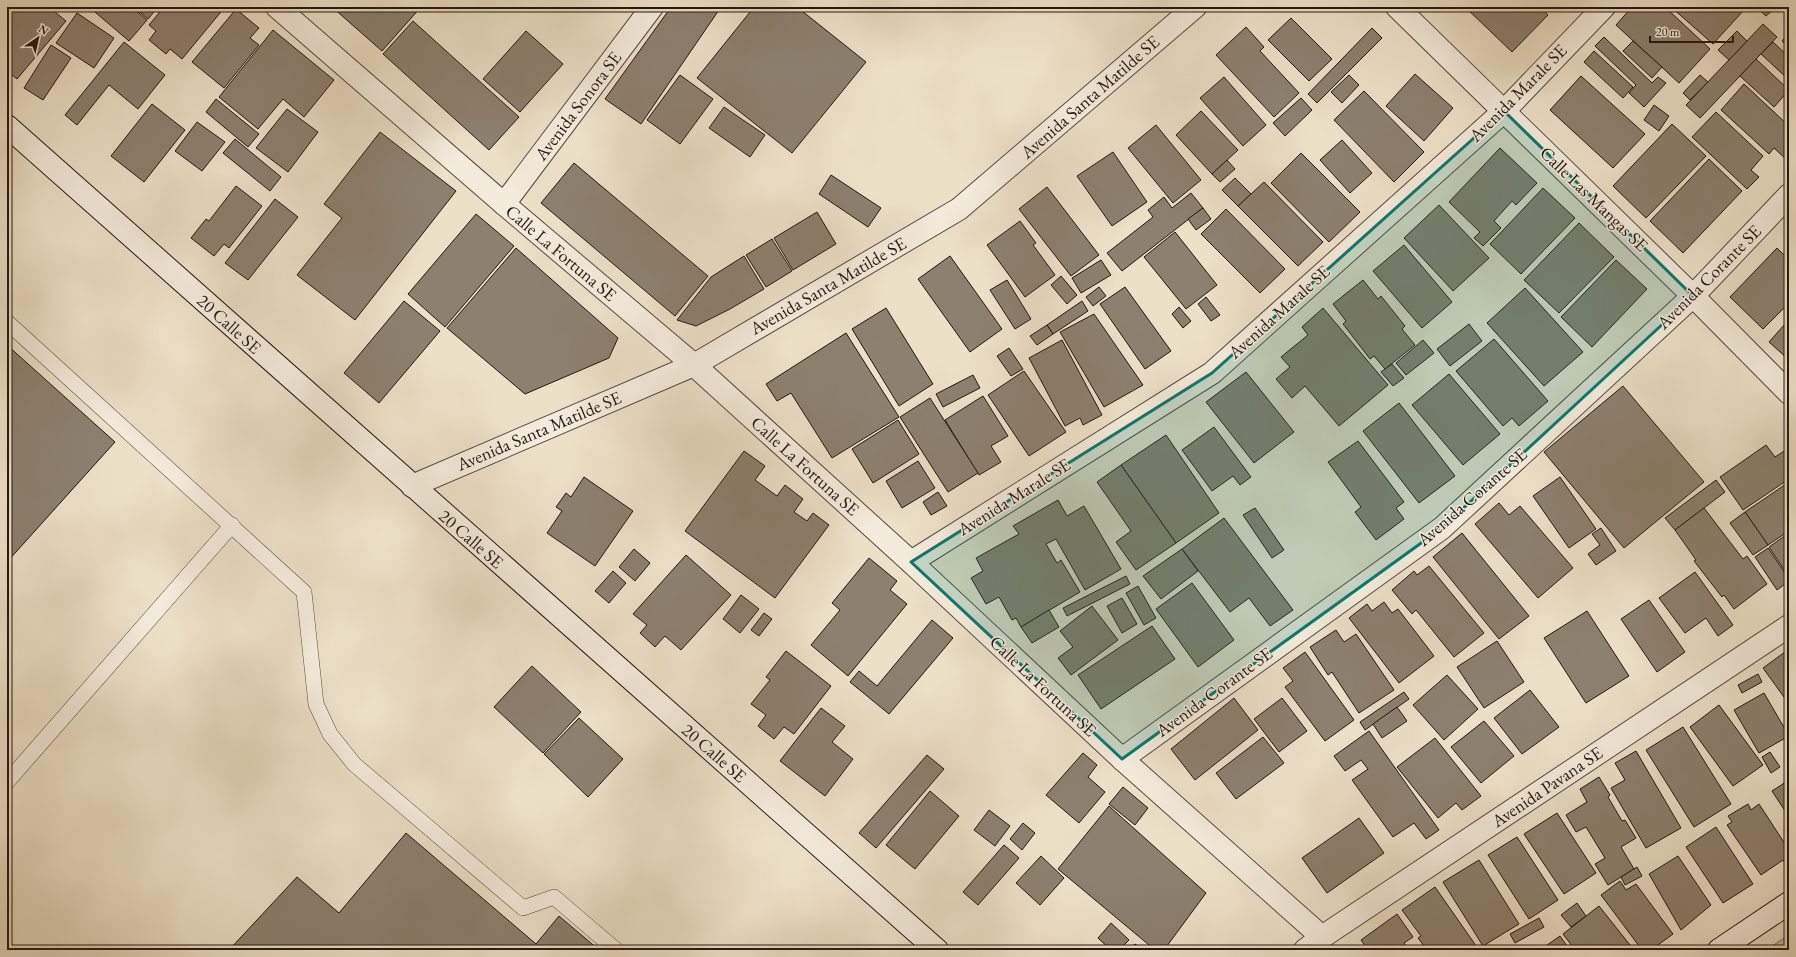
<svg xmlns="http://www.w3.org/2000/svg" width="1796" height="957" viewBox="0 0 1796 957" font-family="'EB Garamond',serif">
	<rect width="100%" height="100%" fill="#ece0c7"/>
	<filter id="stains"><feTurbulence type="fractalNoise" baseFrequency=".005" numOctaves="4"/><feColorMatrix values="0 0 0 0 .2 0 0 0 0 .09 0 0 0 0 .02 0 0 0 .5 -.17"/></filter>
	<radialGradient id="worn" r=".72"><stop offset=".6" stop-color="#630" stop-opacity="0"/><stop offset="1" stop-color="#630" stop-opacity=".3"/></radialGradient>
	<path fill="#cabea8" stroke="#766b5c" d="M1789,935V950H1766Z"/>
	<g fill="#8c806f" stroke="#231810">
		<path d="M7,7H49L66,21L17,79L7,71Z"/>
		<path d="M89,7H132L147,20L129,41Z"/>
		<path d="M134,7H158L148,19Z"/>
		<path d="M164,7H225L182,59L170,49L166,54L149,40L156,31L149,25Z"/>
		<path d="M332,7H421L382,51Z"/>
		<path d="M671,7H721L641,124L605,99Z"/>
		<path d="M754,7H797L866,62L792,153L697,78Z"/>
		<path d="M1465,7H1540L1548,15L1512,52Z"/>
		<path d="M1632,7H1665L1710,49L1679,83L1616,25Z"/>
		<path d="M1671,7H1740L1744,10L1713,44Z"/>
		<path d="M1759,7H1776L1766,16L1757,8Z"/>
		<path d="M236,9L259,28L250,38L259,45L224,88L192,62Z"/>
		<path d="M77,13L114,38L94,68L56,43Z"/>
		<path d="M1291,18L1332,59L1309,81L1268,40Z"/>
		<path d="M413,21L519,117L489,150L383,54Z"/>
		<path d="M1763,24L1777,37L1700,118L1686,105Z"/>
		<path d="M1246,27L1264,47L1260,51L1299,93L1274,117L1216,55Z"/>
		<path d="M1372,28L1382,38L1317,103L1308,94Z"/>
		<path d="M273,30L334,80L304,117L283,99L258,129L219,97Z"/>
		<path d="M526,31L563,64L520,112L483,79Z"/>
		<path d="M1737,31L1747,41L1729,60L1718,50Z"/>
		<path d="M1789,33V48L1782,41Z"/>
		<path d="M1604,37L1652,83L1658,77L1666,83L1644,107L1629,93L1636,85L1595,46Z"/>
		<path d="M1633,41L1662,67L1652,78L1623,51Z"/>
		<path d="M124,42L165,75L138,109L109,85L77,125L65,115Z"/>
		<path d="M1773,42L1789,57V80L1761,54Z"/>
		<path d="M51,45L71,58L43,100L24,88Z"/>
		<path d="M1594,51L1633,87L1623,98L1584,62Z"/>
		<path d="M1756,59L1789,90L1774,107L1740,76Z"/>
		<path d="M1415,74L1453,108L1424,141L1386,106Z"/>
		<path d="M680,75L713,99L680,144L647,120Z"/>
		<path d="M1349,75L1359,85L1342,103L1331,92Z"/>
		<path d="M1700,75L1708,82L1690,100L1683,93Z"/>
		<path d="M1581,76L1645,134L1613,168L1550,110Z"/>
		<path d="M1224,77L1266,125L1243,146L1200,98Z"/>
		<path d="M1744,84L1789,126V160L1788,161L1774,148L1769,154L1721,110Z"/>
		<path d="M1364,91L1424,152L1394,182L1334,120Z"/>
		<path d="M1301,98L1312,110L1285,136L1273,123Z"/>
		<path d="M216,99L259,134L248,147L206,112Z"/>
		<path d="M152,104L185,130L144,182L111,156Z"/>
		<path d="M1654,105L1669,116L1659,131L1644,120Z"/>
		<path d="M724,107L765,135L750,157L709,128Z"/>
		<path d="M287,109L318,132L288,172L256,148Z"/>
		<path d="M1201,111L1238,150L1212,174L1176,135Z"/>
		<path d="M1716,112L1763,156L1751,170L1759,177L1747,189L1692,137Z"/>
		<path d="M197,122L225,142L202,171L175,151Z"/>
		<path d="M1672,124L1706,156L1646,218L1613,186Z"/>
		<path d="M1156,125L1201,180L1173,203L1128,148Z"/>
		<path d="M380,132L456,191L355,320L297,275L342,218L324,204Z"/>
		<path d="M235,139L281,177L270,191L223,153Z"/>
		<path d="M1342,140L1372,173L1350,193L1320,160Z"/>
		<path d="M1500,148L1537,183L1516,205L1512,201L1494,221L1501,228L1483,246L1474,238L1480,232L1449,202Z"/>
		<path d="M1113,152L1147,202L1112,226L1077,176Z"/>
		<path d="M1301,153L1360,212L1329,242L1271,183Z"/>
		<path d="M1709,159L1742,191L1683,253L1650,221Z"/>
		<path d="M1227,160L1235,169L1220,182L1212,174Z"/>
		<path d="M574,163L708,276L675,316L541,203Z"/>
		<path d="M831,175L881,208L868,227L819,194Z"/>
		<path d="M1235,178L1251,194L1238,206L1222,190Z"/>
		<path d="M1264,182L1323,242L1298,266L1238,206Z"/>
		<path d="M236,186L262,206L229,248L224,244L214,256L191,238L206,219L209,221Z"/>
		<path d="M1047,187L1099,255L1071,276L1019,209Z"/>
		<path d="M1543,188L1575,218L1521,274L1490,244Z"/>
		<path d="M1191,193L1203,208L1122,271L1107,253L1153,217L1148,210L1164,197L1172,208Z"/>
		<path d="M275,199L298,217L248,280L225,263Z"/>
		<path d="M1439,205L1489,258L1453,291L1404,238Z"/>
		<path d="M1203,208L1211,219L1196,230L1188,219Z"/>
		<path d="M1226,209L1285,269L1260,293L1201,234Z"/>
		<path d="M817,212L836,244L793,270L774,238Z"/>
		<path d="M476,214L514,246L445,327L408,294Z"/>
		<path d="M1020,221L1036,243L1033,245L1055,275L1025,297L987,245Z"/>
		<path d="M1579,223L1614,257L1559,313L1524,280Z"/>
		<path d="M1175,232L1217,285L1186,309L1144,257Z"/>
		<path d="M772,239L792,271L766,287L746,255Z"/>
		<path d="M1404,245L1452,302L1422,328L1373,271Z"/>
		<path d="M516,248L618,338L609,358L525,394L447,328Z"/>
		<path d="M1777,248L1789,260V303L1763,329L1730,297Z"/>
		<path d="M744,256L764,289L730,309L696,326L677,320L711,277Z"/>
		<path d="M950,256L1002,329L970,352L918,279Z"/>
		<path d="M1101,260L1111,275L1081,293L1072,278Z"/>
		<path d="M1616,260L1647,289L1592,347L1561,317Z"/>
		<path d="M1061,276L1077,295L1067,304L1051,285Z"/>
		<path d="M1007,280L1031,319L1015,329L990,290Z"/>
		<path d="M1363,280L1378,299L1381,296L1405,326L1402,329L1415,345L1385,369L1374,356L1370,359L1343,324L1346,321L1333,304Z"/>
		<path d="M1099,287L1106,296L1093,306L1086,297Z"/>
		<path d="M1125,287L1171,351L1145,369L1100,304Z"/>
		<path d="M1525,288L1583,352L1544,386L1487,323Z"/>
		<path d="M1206,297L1220,315L1211,321L1198,304Z"/>
		<path d="M404,301L440,331L379,403L344,373Z"/>
		<path d="M1082,301L1088,311L1053,334L1047,325Z"/>
		<path d="M1179,307L1191,321L1183,328L1172,314Z"/>
		<path d="M886,308L933,384L899,406L852,329Z"/>
		<path d="M1323,308L1388,385L1339,426L1305,386L1292,398L1276,379L1290,367L1281,357L1308,335L1302,327Z"/>
		<path d="M1094,314L1143,385L1104,407L1060,332Z"/>
		<path d="M1469,324L1482,341L1450,366L1437,349Z"/>
		<path d="M1785,324L1789,328V360L1769,342Z"/>
		<path d="M1047,325L1053,334L1037,345L1030,336Z"/>
		<path d="M846,333L899,417L832,458L791,393L777,401L766,384Z"/>
		<path d="M1494,339L1548,401L1519,426L1512,418L1503,426L1456,371Z"/>
		<path d="M1062,340L1102,415L1083,425L1080,418L1065,426L1029,358Z"/>
		<path d="M1423,340L1434,353L1406,375L1396,363Z"/>
		<path d="M7,345L115,442L7,562Z"/>
		<path d="M1009,348L1023,369L1011,376L997,356Z"/>
		<path d="M1392,364L1404,378L1393,386L1381,372Z"/>
		<path d="M1024,371L1066,432L1029,456L988,395Z"/>
		<path d="M1246,372L1294,432L1254,463L1206,402Z"/>
		<path d="M1449,374L1500,434L1463,465L1412,405Z"/>
		<path d="M973,375L980,388L943,407L936,394Z"/>
		<path d="M1623,386L1704,482L1624,548L1544,452Z"/>
		<path d="M983,396L1008,436L991,446L1001,462L979,475L945,420Z"/>
		<path d="M930,398L978,473L948,492L900,417Z"/>
		<path d="M1399,403L1455,476L1419,503L1363,431Z"/>
		<path d="M898,420L919,454L873,483L852,449Z"/>
		<path d="M1214,427L1251,477L1240,485L1233,476L1212,491L1182,450Z"/>
		<path d="M1166,435L1219,513L1176,543L1121,465Z"/>
		<path d="M1358,441L1404,502L1396,508L1404,519L1376,540L1355,512L1361,507L1328,462Z"/>
		<path d="M1766,445L1775,457L1789,448V479L1743,510L1720,477Z"/>
		<path d="M744,451L765,466L755,480L777,496L785,485L803,499L794,512L807,521L813,513L829,525L775,598L685,531Z"/>
		<path d="M918,461L935,488L902,508L886,481Z"/>
		<path d="M1121,465L1176,543L1136,570L1116,542L1131,531L1097,482Z"/>
		<path d="M584,477L633,511L595,566L547,533L562,511L556,507L566,493L571,497Z"/>
		<path d="M1560,477L1596,529L1569,548L1533,496Z"/>
		<path d="M1716,480L1725,492L1675,530L1665,518Z"/>
		<path d="M1789,482V531L1768,545L1745,512Z"/>
		<path d="M938,492L947,506L931,515L923,502Z"/>
		<path d="M1058,500L1067,516L1084,506L1121,569L1085,590L1056,539L1046,544L1057,563L1061,560L1080,592L1021,627L1016,618L1012,620L999,597L986,604L971,578L983,571L976,558L1019,534L1013,526Z"/>
		<path d="M1499,503L1509,515L1520,506L1573,568L1538,598L1475,524Z"/>
		<path d="M1255,508L1284,550L1272,558L1243,515Z"/>
		<path d="M1704,508L1743,559L1747,556L1767,584L1734,609L1724,595L1722,597L1694,561L1696,560L1675,530Z"/>
		<path d="M1745,512L1768,545L1753,555L1730,523Z"/>
		<path d="M1224,518L1293,610L1270,626L1249,598L1230,612L1182,549Z"/>
		<path d="M1601,528L1616,551L1596,565L1588,554L1600,545L1592,534Z"/>
		<path d="M1462,533L1529,616L1499,639L1433,557Z"/>
		<path d="M1789,533V577L1769,547Z"/>
		<path d="M1768,548L1789,579V581L1777,590L1755,557Z"/>
		<path d="M634,549L650,563L635,581L619,567Z"/>
		<path d="M1182,549L1198,571L1161,599L1143,576Z"/>
		<path d="M686,555L731,595L681,650L665,636L655,647L640,633L647,625L633,614Z"/>
		<path d="M869,558L897,581L890,590L907,604L848,676L811,645L840,610L832,603Z"/>
		<path d="M1429,566L1484,633L1454,657L1416,610L1412,614L1392,590L1414,571L1417,575Z"/>
		<path d="M613,571L626,583L609,603L595,591Z"/>
		<path d="M1695,572L1733,625L1718,636L1706,618L1685,633L1659,598Z"/>
		<path d="M1126,576L1130,584L1067,616L1063,608Z"/>
		<path d="M1192,583L1234,640L1198,667L1156,609Z"/>
		<path d="M1138,586L1156,618L1144,625L1126,593Z"/>
		<path d="M741,595L759,609L740,633L723,619Z"/>
		<path d="M1122,598L1137,624L1122,633L1107,606Z"/>
		<path d="M1649,600L1685,652L1657,672L1621,619Z"/>
		<path d="M1384,602L1392,613L1398,609L1434,656L1399,683L1349,618L1367,604L1372,611Z"/>
		<path d="M1092,606L1118,640L1071,675L1058,658L1073,647L1060,631Z"/>
		<path d="M1049,610L1059,627L1032,643L1021,627Z"/>
		<path d="M1587,611L1629,676L1586,703L1544,638Z"/>
		<path d="M764,613L772,619L759,636L751,630Z"/>
		<path d="M932,620L953,638L889,714L850,682L859,671L877,686Z"/>
		<path d="M1152,626L1175,659L1101,709L1078,675Z"/>
		<path d="M1336,630L1344,642L1356,634L1394,690L1359,713L1332,672L1328,675L1310,647Z"/>
		<path d="M1497,641L1524,682L1484,708L1457,667Z"/>
		<path d="M1789,649V704L1763,668Z"/>
		<path d="M786,651L831,686L794,734L784,727L774,739L758,726L766,715L751,704L770,680L766,677Z"/>
		<path d="M1305,652L1354,720L1325,741L1285,687L1293,681L1283,668Z"/>
		<path d="M532,666L581,712L543,753L494,707Z"/>
		<path d="M1758,674L1762,682L1742,693L1738,685Z"/>
		<path d="M1447,675L1478,709L1444,740L1413,705Z"/>
		<path d="M1530,690L1559,727L1522,754L1494,718Z"/>
		<path d="M1404,692L1409,699L1365,730L1360,722Z"/>
		<path d="M1764,693L1789,736L1759,753L1734,710Z"/>
		<path d="M1234,698L1258,730L1195,780L1171,749Z"/>
		<path d="M1282,698L1307,731L1279,752L1254,719Z"/>
		<path d="M1719,705L1763,765L1733,786L1690,727Z"/>
		<path d="M1397,707L1407,721L1382,738L1373,724Z"/>
		<path d="M821,708L845,726L832,742L853,759L825,796L780,761Z"/>
		<path d="M579,718L623,759L588,797L544,754Z"/>
		<path d="M1484,721L1514,756L1481,783L1451,747Z"/>
		<path d="M1683,727L1731,804L1694,827L1646,750Z"/>
		<path d="M1369,731L1439,830L1426,839L1414,823L1393,837L1352,780L1368,769L1361,760L1345,771L1334,756Z"/>
		<path d="M1263,737L1284,763L1236,799L1216,773Z"/>
		<path d="M1435,738L1481,796L1462,810L1456,803L1438,818L1397,767Z"/>
		<path d="M1636,751L1681,828L1646,848L1611,788L1625,780L1615,763Z"/>
		<path d="M1770,752L1780,767L1771,773L1762,757Z"/>
		<path d="M1083,753L1097,765L1088,777L1105,792L1079,823L1046,795Z"/>
		<path d="M927,755L944,769L876,848L859,833Z"/>
		<path d="M1599,777L1610,795L1608,797L1622,821L1625,820L1636,838L1621,847L1634,869L1608,885L1595,864L1605,858L1586,827L1576,832L1566,815L1587,802L1580,789Z"/>
		<path d="M1789,780V817L1772,791Z"/>
		<path d="M1123,787L1148,808L1135,825L1109,804Z"/>
		<path d="M930,791L959,816L915,869L886,845Z"/>
		<path d="M1748,804L1751,810L1759,804L1787,847L1789,846V870L1783,860L1761,875L1727,825L1732,822L1728,816Z"/>
		<path d="M1109,806L1206,893L1164,950H1155L1058,869Z"/>
		<path d="M989,810L1010,826L995,846L974,830Z"/>
		<path d="M1557,813L1596,873L1564,894L1524,834Z"/>
		<path d="M1359,818L1384,853L1327,893L1302,858Z"/>
		<path d="M1023,823L1035,833L1022,850L1010,839Z"/>
		<path d="M1716,827L1753,884L1723,903L1686,847Z"/>
		<path d="M406,833L536,944L559,916L599,950H229L297,877L339,913Z"/>
		<path d="M1517,837L1558,900L1529,919L1488,855Z"/>
		<path d="M1004,845L1019,858L978,905L963,892Z"/>
		<path d="M1041,856L1064,878L1040,905L1016,883Z"/>
		<path d="M1678,856L1711,905L1681,930L1649,874Z"/>
		<path d="M1479,860L1519,924L1483,946L1443,882Z"/>
		<path d="M1637,867L1642,876L1625,885L1621,877Z"/>
		<path d="M1620,881L1626,890L1636,884L1673,934L1651,950H1642L1601,895Z"/>
		<path d="M1435,887L1479,950H1427L1418,938L1421,936L1402,910Z"/>
		<path d="M1577,903L1586,916L1571,927L1561,915Z"/>
		<path d="M1599,906L1634,950H1575L1563,934Z"/>
		<path d="M1397,914L1413,937L1404,943L1409,950H1368L1361,940Z"/>
		<path d="M1539,918L1544,927L1515,943L1510,934Z"/>
		<path d="M1111,923L1129,940L1119,950H1111L1098,938Z"/>
		<path d="M1560,936L1570,950H1540Z"/>
		<path d="M1135,944L1144,950H1130Z"/>
	</g>
	<g fill="none" stroke-linecap="round" stroke-linejoin="round">
		<g stroke="#554a3e" stroke-width="16">
			<g id="lane">
				<path d="M7,322L304,592L316,704L330,734L354,764L523,908L554,897L616,950"/>
				<path d="M7,782L232,525"/>
			</g>
		</g>
		<g stroke="#554a3e" stroke-width="24">
			<g id="street">
				<path d="M277,7L504,204L694,365L911,562L1122,759L1322,937"/>
				<path d="M1397,7L1693,296L1789,393"/>
				<path d="M504,204L652,7"/>
				<path d="M412,486L694,365L959,209L1195,7"/>
				<path d="M911,562L1212,373L1504,111L1604,7"/>
				<path d="M1122,759L1442,528L1693,296L1789,195"/>
				<path d="M1305,950L1322,937L1789,626"/>
			</g>
		</g>
		<g stroke="#231810" stroke-width="24">
			<g id="secondary">
				<path d="M7,126L937,950"/>
				<path d="M1719,950L1789,903"/>
			</g>
		</g>
		<use href="#lane" stroke="#f3ebdb" stroke-width="15"/>
		<use href="#street" stroke="#f3ebdb" stroke-width="22"/>
		<use href="#secondary" stroke="#f3ebdb" stroke-width="22"/>
	</g>
	<path fill="#0f766e" fill-opacity="0.2" stroke="#0f766e" stroke-width="3" stroke-linejoin="round" d="M1504,111L1693,296L1442,528L1122,759L911,562L1212,373Z"/>
	<g text-anchor="middle" stroke-width="3" stroke-linejoin="round" paint-order="stroke">
		<g font-size="18" fill="#231810" stroke="#f3ebdb">
			<text transform="translate(1518 93) rotate(-45)" y="6">Avenida Marale SE</text>
			<text transform="translate(1090 97) rotate(-41)" y="6">Avenida Santa Matilde SE</text>
			<text transform="translate(578 106) rotate(-53)" y="6">Avenida Sonora SE</text>
			<text transform="translate(1594 199) rotate(44)" y="6">Calle Las Mangas SE</text>
			<text transform="translate(561 253) rotate(40)" y="6">Calle La Fortuna SE</text>
			<text transform="translate(1709 277) rotate(-45)" y="6">Avenida Corante SE</text>
			<text transform="translate(828 286) rotate(-30)" y="6">Avenida Santa Matilde SE</text>
			<text transform="translate(1279 312) rotate(-42)" y="6">Avenida Marale SE</text>
			<text transform="translate(229 324) rotate(42)" y="6">20 Calle SE</text>
			<text transform="translate(539 431) rotate(-23)" y="6">Avenida Santa Matilde SE</text>
			<text transform="translate(805 466) rotate(42)" y="6">Calle La Fortuna SE</text>
			<text transform="translate(1014 497) rotate(-32)" y="6">Avenida Marale SE</text>
			<text transform="translate(1472 497) rotate(-41)" y="6">Avenida Corante SE</text>
			<text transform="translate(471 539) rotate(41)" y="6">20 Calle SE</text>
			<text transform="translate(1043 686) rotate(43)" y="6">Calle La Fortuna SE</text>
			<text transform="translate(1214 692) rotate(-36)" y="6">Avenida Corante SE</text>
			<text transform="translate(714 753) rotate(41)" y="6">20 Calle SE</text>
			<text transform="translate(1547 787) rotate(-34)" y="6">Avenida Pavana SE</text>
		</g>
	</g>
	<rect width="1796" height="957" fill="none" stroke="#ece0c7" stroke-width="24"/>
	<rect x="8" y="8" width="1780" height="941" fill="none" stroke="#231810" stroke-width="2"/>
	<rect x="12" y="12" width="1772" height="933" fill="none" stroke="#231810"/>
	<g transform="translate(38 38) rotate(34)" stroke="#f3ebdb" stroke-width="3" paint-order="stroke">
	<path d="M0-3L7 15L0 10L-7 15Z" fill="#231810"/>
	<text y="-6" font-size="11" font-weight="bold" text-anchor="middle" fill="#231810">N</text>
	</g>
	<path d="M1650 36v6h83v-6" fill="none" stroke="#231810" stroke-width="2"/>
	<text x="1656" y="36" font-size="12" fill="#231810" stroke="#f3ebdb" stroke-width="3" paint-order="stroke">20 m</text>
	<rect width="100%" height="100%" filter="url(#stains)"/>
	<rect width="100%" height="100%" fill="url(#worn)"/>
</svg>
